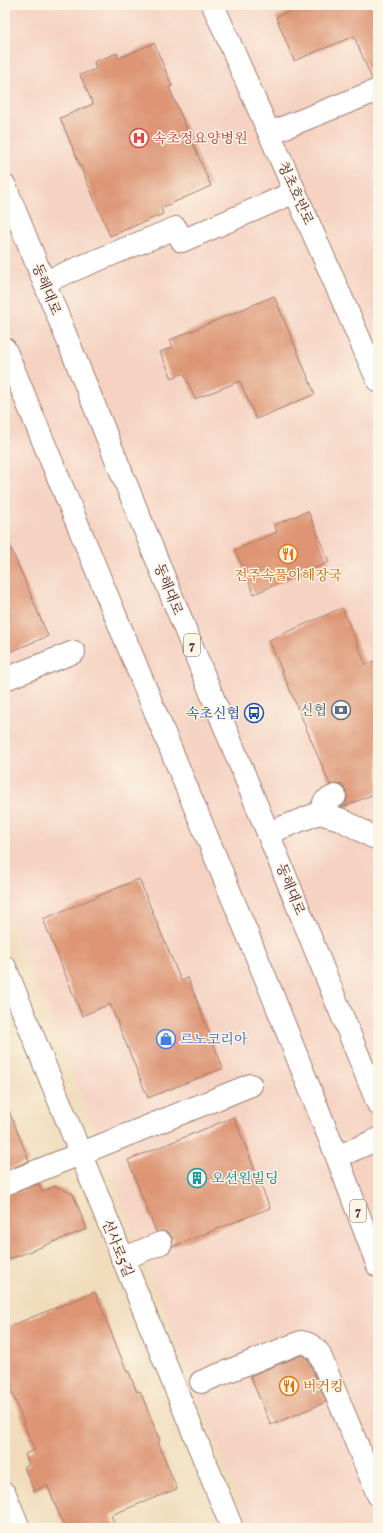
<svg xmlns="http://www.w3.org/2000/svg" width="383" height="1533" viewBox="0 0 383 1533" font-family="Vollkorn,'Noto Serif KR',serif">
	<rect width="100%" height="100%" fill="#fcf5e5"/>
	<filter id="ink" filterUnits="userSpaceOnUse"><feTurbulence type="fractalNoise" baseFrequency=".025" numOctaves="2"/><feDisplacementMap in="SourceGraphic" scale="8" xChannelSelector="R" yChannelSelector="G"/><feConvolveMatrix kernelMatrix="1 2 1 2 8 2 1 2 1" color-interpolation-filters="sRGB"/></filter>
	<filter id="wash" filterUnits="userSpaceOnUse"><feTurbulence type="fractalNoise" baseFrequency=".012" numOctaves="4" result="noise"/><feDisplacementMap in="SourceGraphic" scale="16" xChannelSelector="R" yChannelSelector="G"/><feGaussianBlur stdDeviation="0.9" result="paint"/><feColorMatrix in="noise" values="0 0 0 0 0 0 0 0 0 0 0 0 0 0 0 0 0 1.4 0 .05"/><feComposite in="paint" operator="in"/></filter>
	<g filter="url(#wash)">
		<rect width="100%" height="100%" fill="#f0dcbb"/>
		<path fill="#f5d2c2" d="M5,5H378V1528H250L48,1012L5,908Z"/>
		<g id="blocks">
			<g fill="#dd9574">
				<path d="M305,5H378V78L372,79L354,36L294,61L276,17Z"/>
				<path d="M154,43L172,86L169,87L211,186L161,208L163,214L110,236L60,118L93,104L80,75L96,69L94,62L117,53L119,58Z"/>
				<path d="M274,296L315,394L256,419L240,381L195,399L184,373L172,378L160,352L173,347L170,340Z"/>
				<path d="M308,511L329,562L254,594L235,550L277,532L274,525Z"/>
				<path d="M5,534L48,636L5,654Z"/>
				<path d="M342,608L366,665L378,659V792L344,807L342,806L346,803L347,797L346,791L342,785L336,784L330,785L269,640Z"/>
				<path d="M139,879L181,981L188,978L223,1068L148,1098L110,1004L82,1016L43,919Z"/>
				<path d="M5,1103H6L29,1161L5,1171Z"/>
				<path d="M234,1117L270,1208L172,1247L173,1239L169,1233L162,1231L156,1232L128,1160Z"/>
				<path d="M39,1184L42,1192L55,1186L73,1194L87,1229L5,1261V1196Z"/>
				<path d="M95,1292L127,1372H129L137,1392L140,1391L160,1441L158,1442L177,1489L111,1515L116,1528H65L47,1485L34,1491L24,1467L29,1465L25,1454L34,1450L10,1387L12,1386L5,1367V1328Z"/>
				<path d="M302,1355L308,1359L326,1402L271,1425L250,1376Z"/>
			</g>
		</g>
	</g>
	<g filter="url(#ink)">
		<use href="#blocks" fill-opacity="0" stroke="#9d7e73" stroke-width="1"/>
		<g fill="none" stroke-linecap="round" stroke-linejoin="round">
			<g stroke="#9d7e73" stroke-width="24">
				<g id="minor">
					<path d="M213,5L378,381"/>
					<path d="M270,133L378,90"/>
					<path d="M44,282L176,228L182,241L295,192"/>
					<path d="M5,679L74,652"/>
					<path d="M319,813L325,801L335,796"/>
					<path d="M268,833L319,813L340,819L373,837"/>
					<path d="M5,967L232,1528"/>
					<path d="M5,1184L251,1085"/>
					<path d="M122,1259L161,1243"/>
					<path d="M201,1382L301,1342C309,1343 314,1346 319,1353L378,1495"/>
					<path d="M5,1494L19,1528"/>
				</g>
			</g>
			<g stroke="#9d7e73" stroke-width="24">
				<g id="major">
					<path d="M5,186L378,1104"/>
					<path d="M5,349L268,984L337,1157L378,1266"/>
					<path d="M337,1157L378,1139"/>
				</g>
			</g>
			<use href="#minor" stroke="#fff" stroke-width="22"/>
			<use href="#major" stroke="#fff" stroke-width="22"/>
		</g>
	</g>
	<defs>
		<g id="hospital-ring" transform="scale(1)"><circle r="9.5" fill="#fcf5e5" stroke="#e0444e" stroke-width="1.5"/><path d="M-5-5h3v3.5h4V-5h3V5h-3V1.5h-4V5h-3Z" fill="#e0444e"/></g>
		<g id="restaurant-ring" transform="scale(1)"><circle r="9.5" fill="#fcf5e5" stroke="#e8710a" stroke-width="1.5"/><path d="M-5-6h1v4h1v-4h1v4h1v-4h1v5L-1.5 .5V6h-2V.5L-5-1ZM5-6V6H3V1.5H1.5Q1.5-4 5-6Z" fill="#e8710a"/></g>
		<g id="bank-ring" transform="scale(1)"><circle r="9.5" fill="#fcf5e5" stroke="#5c6f8a" stroke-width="1.5"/><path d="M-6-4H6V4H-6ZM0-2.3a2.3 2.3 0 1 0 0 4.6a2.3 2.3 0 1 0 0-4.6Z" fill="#5c6f8a"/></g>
		<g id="bus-ring" transform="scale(1)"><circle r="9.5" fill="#fcf5e5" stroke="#1a4fb4" stroke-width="1.5"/><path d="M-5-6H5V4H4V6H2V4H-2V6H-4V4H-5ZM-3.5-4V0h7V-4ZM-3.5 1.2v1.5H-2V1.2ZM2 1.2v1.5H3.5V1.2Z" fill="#1a4fb4"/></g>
		<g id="shop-ring" transform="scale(1)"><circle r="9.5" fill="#fcf5e5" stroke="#3f7fe0" stroke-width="1.5"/><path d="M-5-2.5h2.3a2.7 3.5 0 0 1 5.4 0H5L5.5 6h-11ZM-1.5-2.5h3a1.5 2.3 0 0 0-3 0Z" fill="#3f7fe0"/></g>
		<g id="building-ring" transform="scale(1)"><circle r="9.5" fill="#fcf5e5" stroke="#0f9aa8" stroke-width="1.5"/><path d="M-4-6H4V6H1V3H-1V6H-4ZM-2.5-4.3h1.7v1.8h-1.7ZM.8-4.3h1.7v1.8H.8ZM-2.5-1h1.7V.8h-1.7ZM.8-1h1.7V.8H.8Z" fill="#0f9aa8"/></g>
	</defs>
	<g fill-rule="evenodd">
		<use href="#hospital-ring" x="139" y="138"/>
		<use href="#restaurant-ring" x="288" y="554"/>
		<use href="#bank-ring" x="341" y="710"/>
		<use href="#bus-ring" x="254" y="713"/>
		<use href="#shop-ring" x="166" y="1039"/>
		<use href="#building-ring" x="197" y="1178"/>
		<use href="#restaurant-ring" x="289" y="1386"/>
	</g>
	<g text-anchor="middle" stroke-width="3" stroke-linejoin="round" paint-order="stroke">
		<g fill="#fcf5e5" stroke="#7f5f63" stroke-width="1">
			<rect x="184" y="634" width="16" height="22" rx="3"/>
			<rect x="350" y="1200" width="16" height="22" rx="3"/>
		</g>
		<g font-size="13" font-weight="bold" fill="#4a1f2b">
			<text x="192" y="650">7</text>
			<text x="358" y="1216">7</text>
		</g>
		<g font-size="14" fill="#be3a42" stroke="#fcf5e5" text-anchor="start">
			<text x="153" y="143">속초정요양병원</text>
		</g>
		<g font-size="14" fill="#4a1f2b" stroke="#fcf5e5">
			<text transform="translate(296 193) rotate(66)" y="5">청초호반로</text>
			<text transform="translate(47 289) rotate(68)" y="5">동해대로</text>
			<text transform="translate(169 589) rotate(68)" y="5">동해대로</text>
			<text transform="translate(291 889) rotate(68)" y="5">동해대로</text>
			<text transform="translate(118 1248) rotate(68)" y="5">선사로5길</text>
		</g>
		<g font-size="14" fill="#c56008" stroke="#fcf5e5">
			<text x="288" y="580">전주속풀이해장국</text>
			<text x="303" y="1391" text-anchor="start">버거킹</text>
		</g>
		<g font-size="14" fill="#4e5e75" stroke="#fcf5e5" text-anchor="end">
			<text x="327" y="715">신협</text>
		</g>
		<g font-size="14" fill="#164399" stroke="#fcf5e5" text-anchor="end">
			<text x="240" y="718">속초신협</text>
		</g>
		<g font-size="14" fill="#366cbe" stroke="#fcf5e5" text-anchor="start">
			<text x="180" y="1044">르노코리아</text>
		</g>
		<g font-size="14" fill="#0d838f" stroke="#fcf5e5" text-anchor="start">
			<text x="211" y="1183">오션원빌딩</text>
		</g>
	</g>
	<rect width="383" height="1533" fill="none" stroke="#fcf5e5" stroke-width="20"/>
</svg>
